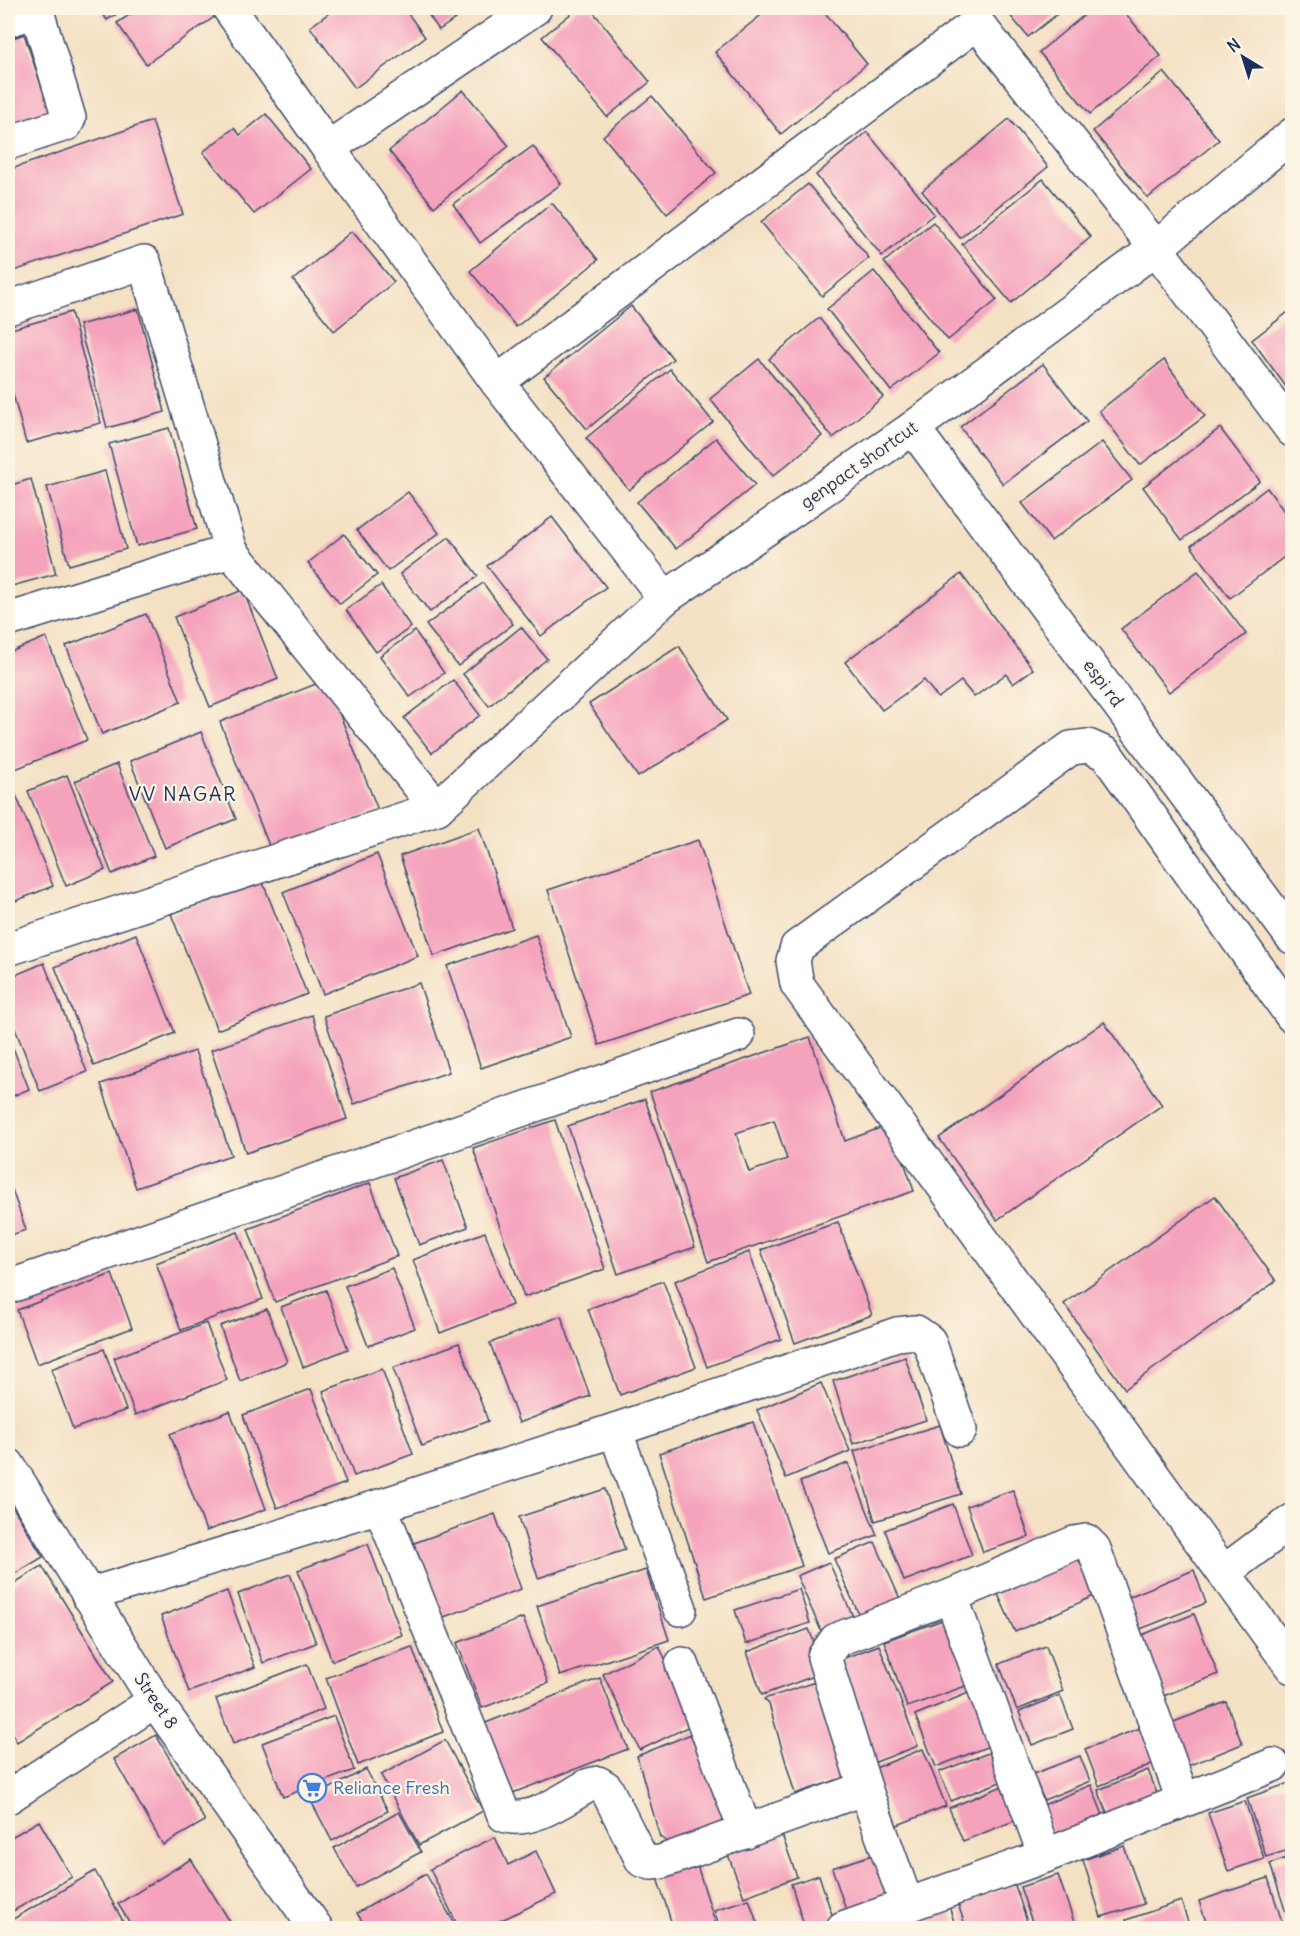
<svg xmlns="http://www.w3.org/2000/svg" width="1300" height="1936" viewBox="0 0 1300 1936" font-family="Delius,sans-serif">
	<rect width="100%" height="100%" fill="#fcf5e5"/>
	<filter id="ink" filterUnits="userSpaceOnUse"><feTurbulence type="fractalNoise" baseFrequency=".0167" numOctaves="2"/><feDisplacementMap in="SourceGraphic" scale="12" xChannelSelector="R" yChannelSelector="G"/><feConvolveMatrix kernelMatrix="1 2 1 2 8 2 1 2 1" color-interpolation-filters="sRGB"/></filter>
	<filter id="wash" filterUnits="userSpaceOnUse"><feTurbulence type="fractalNoise" baseFrequency=".008" numOctaves="4" result="noise"/><feDisplacementMap in="SourceGraphic" scale="24" xChannelSelector="R" yChannelSelector="G"/><feGaussianBlur stdDeviation="1.35" result="paint"/><feColorMatrix in="noise" values="0 0 0 0 0 0 0 0 0 0 0 0 0 0 0 0 0 1.4 0 .05"/><feComposite in="paint" operator="in"/></filter>
	<g filter="url(#wash)">
		<rect width="100%" height="100%" fill="#f4e1c4"/>
		<g id="blocks">
			<g fill="#f5a2bc" fill-rule="evenodd">
				<path d="M99,8H126L107,20Z"/>
				<path d="M140,8H221L223,11L146,64L117,23Z"/>
				<path d="M336,8H404L425,37L355,88L310,27Z"/>
				<path d="M424,8H471L439,30Z"/>
				<path d="M578,8H590L650,82L607,117L542,37Z"/>
				<path d="M770,8H821L867,64L781,134L715,52Z"/>
				<path d="M1004,8H1065L1028,37Z"/>
				<path d="M1093,8H1121L1161,56L1090,114L1039,52Z"/>
				<path d="M24,34L52,118L8,133V40Z"/>
				<path d="M1164,72L1219,140L1148,198L1093,131Z"/>
				<path d="M463,90L509,146L434,207L389,151Z"/>
				<path d="M652,96L716,173L667,214L603,136Z"/>
				<path d="M266,114L311,169L254,214L203,152L234,128L240,135Z"/>
				<path d="M1009,119L1048,167L960,238L922,191Z"/>
				<path d="M152,121L183,214L8,273V170Z"/>
				<path d="M867,132L934,214L882,256L816,175Z"/>
				<path d="M533,146L561,184L480,243L453,204Z"/>
				<path d="M1043,179L1091,237L1011,303L962,244Z"/>
				<path d="M808,184L869,258L822,296L761,222Z"/>
				<path d="M552,203L598,260L516,327L470,271Z"/>
				<path d="M933,222L997,300L948,340L884,262Z"/>
				<path d="M352,231L394,282L334,331L293,280Z"/>
				<path d="M874,271L939,353L891,391L827,309Z"/>
				<path d="M631,306L673,359L587,429L544,377Z"/>
				<path d="M138,309L165,412L107,428L79,325Z"/>
				<path d="M1292,309V395L1252,340Z"/>
				<path d="M71,312L101,423L26,443L8,375V330Z"/>
				<path d="M819,318L883,397L833,438L769,359Z"/>
				<path d="M759,359L822,436L773,476L710,399Z"/>
				<path d="M1164,360L1205,416L1140,465L1099,411Z"/>
				<path d="M1043,364L1087,421L1003,484L960,427Z"/>
				<path d="M670,369L713,422L629,490L586,438Z"/>
				<path d="M169,428L197,529L137,546L109,444Z"/>
				<path d="M1220,428L1260,481L1182,540L1143,487Z"/>
				<path d="M716,438L755,485L676,549L637,502Z"/>
				<path d="M1102,442L1132,480L1051,541L1022,503Z"/>
				<path d="M105,471L126,549L69,565L47,487Z"/>
				<path d="M31,479L56,574L8,587V486Z"/>
				<path d="M1267,488L1292,522V551L1230,598L1191,546Z"/>
				<path d="M408,492L439,533L388,571L357,530Z"/>
				<path d="M552,517L606,587L541,636L487,566Z"/>
				<path d="M344,534L377,575L340,604L308,563Z"/>
				<path d="M449,537L478,576L430,612L400,574Z"/>
				<path d="M1198,571L1246,634L1169,692L1121,629Z"/>
				<path d="M961,574L1033,669L1013,684L1006,674L974,697L961,681L938,698L924,680L882,710L845,662Z"/>
				<path d="M483,583L513,624L458,666L426,625Z"/>
				<path d="M381,585L411,627L376,652L346,610Z"/>
				<path d="M243,590L278,679L210,707L174,617Z"/>
				<path d="M146,614L181,702L102,734L66,646Z"/>
				<path d="M521,627L547,659L489,706L463,674Z"/>
				<path d="M415,631L444,673L410,697L380,656Z"/>
				<path d="M46,637L87,740L13,770L8,758V653Z"/>
				<path d="M679,646L727,720L638,777L589,704Z"/>
				<path d="M326,680L378,810L272,853L220,722Z"/>
				<path d="M453,680L480,715L432,753L404,718Z"/>
				<path d="M201,732L236,819L165,848L130,761Z"/>
				<path d="M117,764L154,856L112,874L75,781Z"/>
				<path d="M67,775L105,870L66,886L28,791Z"/>
				<path d="M16,795L53,886L13,902L8,889V798Z"/>
				<path d="M479,828L512,928L434,956L400,856Z"/>
				<path d="M698,840L749,995L599,1045L548,890Z"/>
				<path d="M377,854L418,956L323,994L283,892Z"/>
				<path d="M261,878L307,994L217,1030L171,914Z"/>
				<path d="M136,934L175,1033L94,1066L55,967Z"/>
				<path d="M536,935L571,1037L481,1068L447,966Z"/>
				<path d="M44,963L87,1072L40,1091L8,1011V978Z"/>
				<path d="M419,983L449,1072L354,1104L324,1016Z"/>
				<path d="M312,1015L347,1119L246,1153L211,1050Z"/>
				<path d="M1104,1022L1162,1105L997,1220L939,1138Z"/>
				<path d="M8,1035L29,1089L8,1098Z"/>
				<path d="M810,1037L845,1141L891,1124L914,1191L708,1262L650,1092ZM774,1120L787,1159L749,1172L736,1133Z"/>
				<path d="M195,1051L231,1155L136,1188L101,1084Z"/>
				<path d="M645,1099L695,1247L618,1274L568,1126Z"/>
				<path d="M555,1120L605,1269L524,1297L473,1148Z"/>
				<path d="M443,1160L468,1227L419,1245L394,1178Z"/>
				<path d="M8,1178L26,1230L8,1236Z"/>
				<path d="M370,1183L397,1256L275,1302L248,1229Z"/>
				<path d="M1215,1196L1276,1281L1125,1389L1064,1304Z"/>
				<path d="M838,1222L872,1315L795,1343L761,1250Z"/>
				<path d="M238,1232L263,1299L181,1330L156,1263Z"/>
				<path d="M485,1232L512,1305L440,1333L413,1260Z"/>
				<path d="M749,1252L781,1339L707,1367L675,1281Z"/>
				<path d="M392,1268L415,1328L368,1346L345,1286Z"/>
				<path d="M112,1274L132,1328L37,1364L17,1310Z"/>
				<path d="M663,1281L696,1367L620,1395L588,1309Z"/>
				<path d="M326,1290L348,1349L303,1367L281,1307Z"/>
				<path d="M267,1309L287,1362L240,1381L220,1326Z"/>
				<path d="M561,1316L590,1396L519,1423L490,1343Z"/>
				<path d="M206,1323L227,1380L135,1415L114,1358Z"/>
				<path d="M459,1343L488,1421L422,1446L393,1368Z"/>
				<path d="M104,1349L126,1410L73,1429L51,1369Z"/>
				<path d="M905,1357L926,1420L853,1444L833,1381Z"/>
				<path d="M382,1369L413,1454L354,1476L323,1391Z"/>
				<path d="M821,1383L850,1451L786,1478L757,1410Z"/>
				<path d="M311,1389L346,1483L277,1508L243,1415Z"/>
				<path d="M230,1411L266,1509L206,1531L170,1434Z"/>
				<path d="M753,1422L802,1566L706,1598L659,1453Z"/>
				<path d="M940,1425L961,1494L875,1521L854,1451Z"/>
				<path d="M848,1463L877,1535L828,1553L800,1482Z"/>
				<path d="M605,1489L625,1550L538,1578L519,1517Z"/>
				<path d="M1013,1490L1029,1537L983,1552L967,1506Z"/>
				<path d="M8,1499L43,1557L8,1578Z"/>
				<path d="M953,1504L972,1555L904,1581L885,1530Z"/>
				<path d="M495,1514L521,1589L441,1618L414,1543Z"/>
				<path d="M875,1542L900,1599L860,1617L834,1559Z"/>
				<path d="M368,1544L402,1635L332,1661L298,1570Z"/>
				<path d="M1077,1556L1096,1595L1015,1632L997,1592Z"/>
				<path d="M829,1562L854,1619L822,1633L797,1576Z"/>
				<path d="M42,1566L113,1682L17,1742L8,1726V1587Z"/>
				<path d="M646,1570L669,1640L560,1676L537,1606Z"/>
				<path d="M1194,1570L1206,1603L1138,1630L1126,1598Z"/>
				<path d="M290,1574L316,1643L263,1663L238,1594Z"/>
				<path d="M799,1589L810,1623L746,1644L735,1610Z"/>
				<path d="M227,1591L255,1667L189,1692L161,1616Z"/>
				<path d="M1194,1614L1218,1674L1161,1697L1137,1637Z"/>
				<path d="M951,1617L974,1683L907,1707L884,1641Z"/>
				<path d="M523,1618L548,1683L482,1708L457,1643Z"/>
				<path d="M809,1629L825,1672L762,1695L747,1652Z"/>
				<path d="M879,1645L918,1746L873,1763L834,1662Z"/>
				<path d="M659,1646L696,1723L640,1750L603,1674Z"/>
				<path d="M1046,1646L1063,1691L1017,1710L999,1664Z"/>
				<path d="M412,1647L443,1732L358,1765L326,1678Z"/>
				<path d="M307,1664L324,1709L233,1744L216,1699Z"/>
				<path d="M600,1678L628,1749L510,1794L483,1724Z"/>
				<path d="M824,1679L855,1774L795,1794L769,1704L764,1699Z"/>
				<path d="M978,1689L999,1742L936,1767L915,1715Z"/>
				<path d="M1060,1695L1073,1729L1032,1745L1019,1712Z"/>
				<path d="M1226,1702L1242,1744L1188,1766L1171,1723Z"/>
				<path d="M334,1716L354,1770L283,1797L262,1743Z"/>
				<path d="M1140,1728L1154,1763L1099,1786L1085,1749Z"/>
				<path d="M696,1732L733,1824L674,1847L660,1837L637,1756Z"/>
				<path d="M156,1735L205,1821L163,1845L114,1759Z"/>
				<path d="M445,1740L483,1811L419,1845L381,1775Z"/>
				<path d="M923,1749L946,1806L895,1826L873,1769Z"/>
				<path d="M996,1750L1008,1779L951,1801L939,1772Z"/>
				<path d="M1080,1756L1090,1781L1044,1800L1033,1774Z"/>
				<path d="M366,1769L388,1811L332,1841L310,1799Z"/>
				<path d="M1148,1770L1160,1801L1110,1820L1098,1790Z"/>
				<path d="M1292,1782V1849L1266,1857L1247,1798Z"/>
				<path d="M1005,1785L1019,1819L963,1841L949,1808Z"/>
				<path d="M1091,1785L1105,1820L1054,1840L1041,1806Z"/>
				<path d="M1245,1801L1264,1859L1228,1871L1208,1813Z"/>
				<path d="M399,1812L421,1852L356,1887L334,1848Z"/>
				<path d="M39,1821L72,1877L8,1914V1839Z"/>
				<path d="M781,1832L797,1877L744,1897L727,1852Z"/>
				<path d="M495,1837L508,1865L536,1851L556,1894L485,1928H459L430,1869Z"/>
				<path d="M1124,1846L1144,1904L1101,1917L1083,1860Z"/>
				<path d="M872,1855L887,1900L847,1913L832,1868Z"/>
				<path d="M1292,1856V1928H1291L1270,1864Z"/>
				<path d="M191,1859L234,1928H133L118,1904Z"/>
				<path d="M695,1859L717,1928H673L666,1905L655,1872Z"/>
				<path d="M95,1871L123,1921L109,1928H8V1922Z"/>
				<path d="M426,1874L457,1928H366L357,1913Z"/>
				<path d="M819,1875L835,1924L821,1928H805L791,1884Z"/>
				<path d="M1058,1875L1076,1928H1034L1020,1887Z"/>
				<path d="M1268,1878L1284,1928H1208L1199,1901Z"/>
				<path d="M1015,1885L1029,1928H966L958,1904Z"/>
				<path d="M749,1899L759,1928H720L714,1910Z"/>
				<path d="M1181,1901L1190,1928H1129L1126,1920Z"/>
				<path d="M949,1906L956,1928H900L898,1923Z"/>
			</g>
		</g>
	</g>
	<g filter="url(#ink)">
		<use href="#blocks" fill-opacity="0" stroke="#3c4a6d" stroke-width="1.5"/>
		<g fill="none" stroke-linecap="round" stroke-linejoin="round">
			<g stroke="#3c4a6d" stroke-width="36">
				<g id="minor">
					<path d="M229,8L328,148L535,8"/>
					<path d="M8,20L37,11"/>
					<path d="M8,143L66,124L69,118L36,8"/>
					<path d="M328,148L497,382L977,23L1156,248L1292,430"/>
					<path d="M8,308L144,262L231,551L8,620"/>
					<path d="M497,382L665,598"/>
					<path d="M913,428L1292,937"/>
					<path d="M231,551L437,808"/>
					<path d="M8,949L437,808L665,598L913,428L1156,248L1292,135"/>
					<path d="M1292,1016L1106,754L1088,746L1071,748L797,947L793,961L797,984L1292,1667"/>
					<path d="M8,1287L738,1035"/>
					<path d="M615,1430L680,1609"/>
					<path d="M380,1506L504,1815C530,1825 565,1798 589,1785L598,1783L606,1788L642,1860L651,1863L661,1862L865,1788"/>
					<path d="M1224,1572L1292,1521"/>
					<path d="M88,1595L380,1506L615,1430L897,1334L916,1332L929,1341L960,1430"/>
					<path d="M951,1596L1045,1856"/>
					<path d="M682,1664L746,1832"/>
					<path d="M8,1797L155,1701"/>
					<path d="M907,1905L865,1788L824,1657L836,1640L951,1596L1074,1543L1086,1541L1094,1549L1183,1800"/>
					<path d="M843,1928L1045,1856L1273,1765"/>
				</g>
			</g>
			<g stroke="#3c4a6d" stroke-width="36">
				<path id="tertiary" d="M8,1465L155,1701L316,1928"/>
			</g>
			<use href="#minor" stroke="#fff" stroke-width="33"/>
			<use href="#tertiary" stroke="#fff" stroke-width="33"/>
		</g>
	</g>
	<defs>
		<g id="supermarket-ring" transform="scale(1.5)"><circle r="9.5" fill="#fcf5e5" stroke="#3f7fe0" stroke-width="1.5"/><path d="M-6-5.5h2.5l.6 2H6L4.5 2H-2.5L-4.4-4H-6ZM-1.5 3.2a1.3 1.3 0 1 0 .1 0ZM3 3.2a1.3 1.3 0 1 0 .1 0Z" fill="#3f7fe0"/></g>
	</defs>
	<g fill-rule="evenodd">
		<use href="#supermarket-ring" x="312" y="1788"/>
	</g>
	<g text-anchor="middle" stroke-width="4.5" stroke-linejoin="round" paint-order="stroke">
		<g font-size="18" fill="#1b2f5e" stroke="#fcf5e5">
			<text transform="translate(859 465) rotate(-35)" y="6">genpact shortcut</text>
			<text transform="translate(1103 683) rotate(53)" y="6">espi rd</text>
			<text transform="translate(156 1701) rotate(56)" y="6">Street 8</text>
		</g>
		<g font-size="18" fill="#366cbe" stroke="#fcf5e5" text-anchor="start">
			<text x="333" y="1794">Reliance Fresh</text>
		</g>
		<g font-size="20" letter-spacing="1.5" fill="#1b2f5e" stroke="#fcf5e5">
			<text x="183" y="801">VV NAGAR</text>
		</g>
	</g>
	<rect width="1300" height="1936" fill="none" stroke="#fcf5e5" stroke-width="30"/>
	<g transform="translate(1243 57) rotate(322)" stroke="#fcf5e5" stroke-width="4.5" paint-order="stroke">
	<path d="M0-4.5L10 22L0 15L-10 22Z" fill="#1b2f5e"/>
	<text y="-9" font-size="16" font-weight="bold" text-anchor="middle" fill="#1b2f5e">N</text>
	</g>
</svg>
